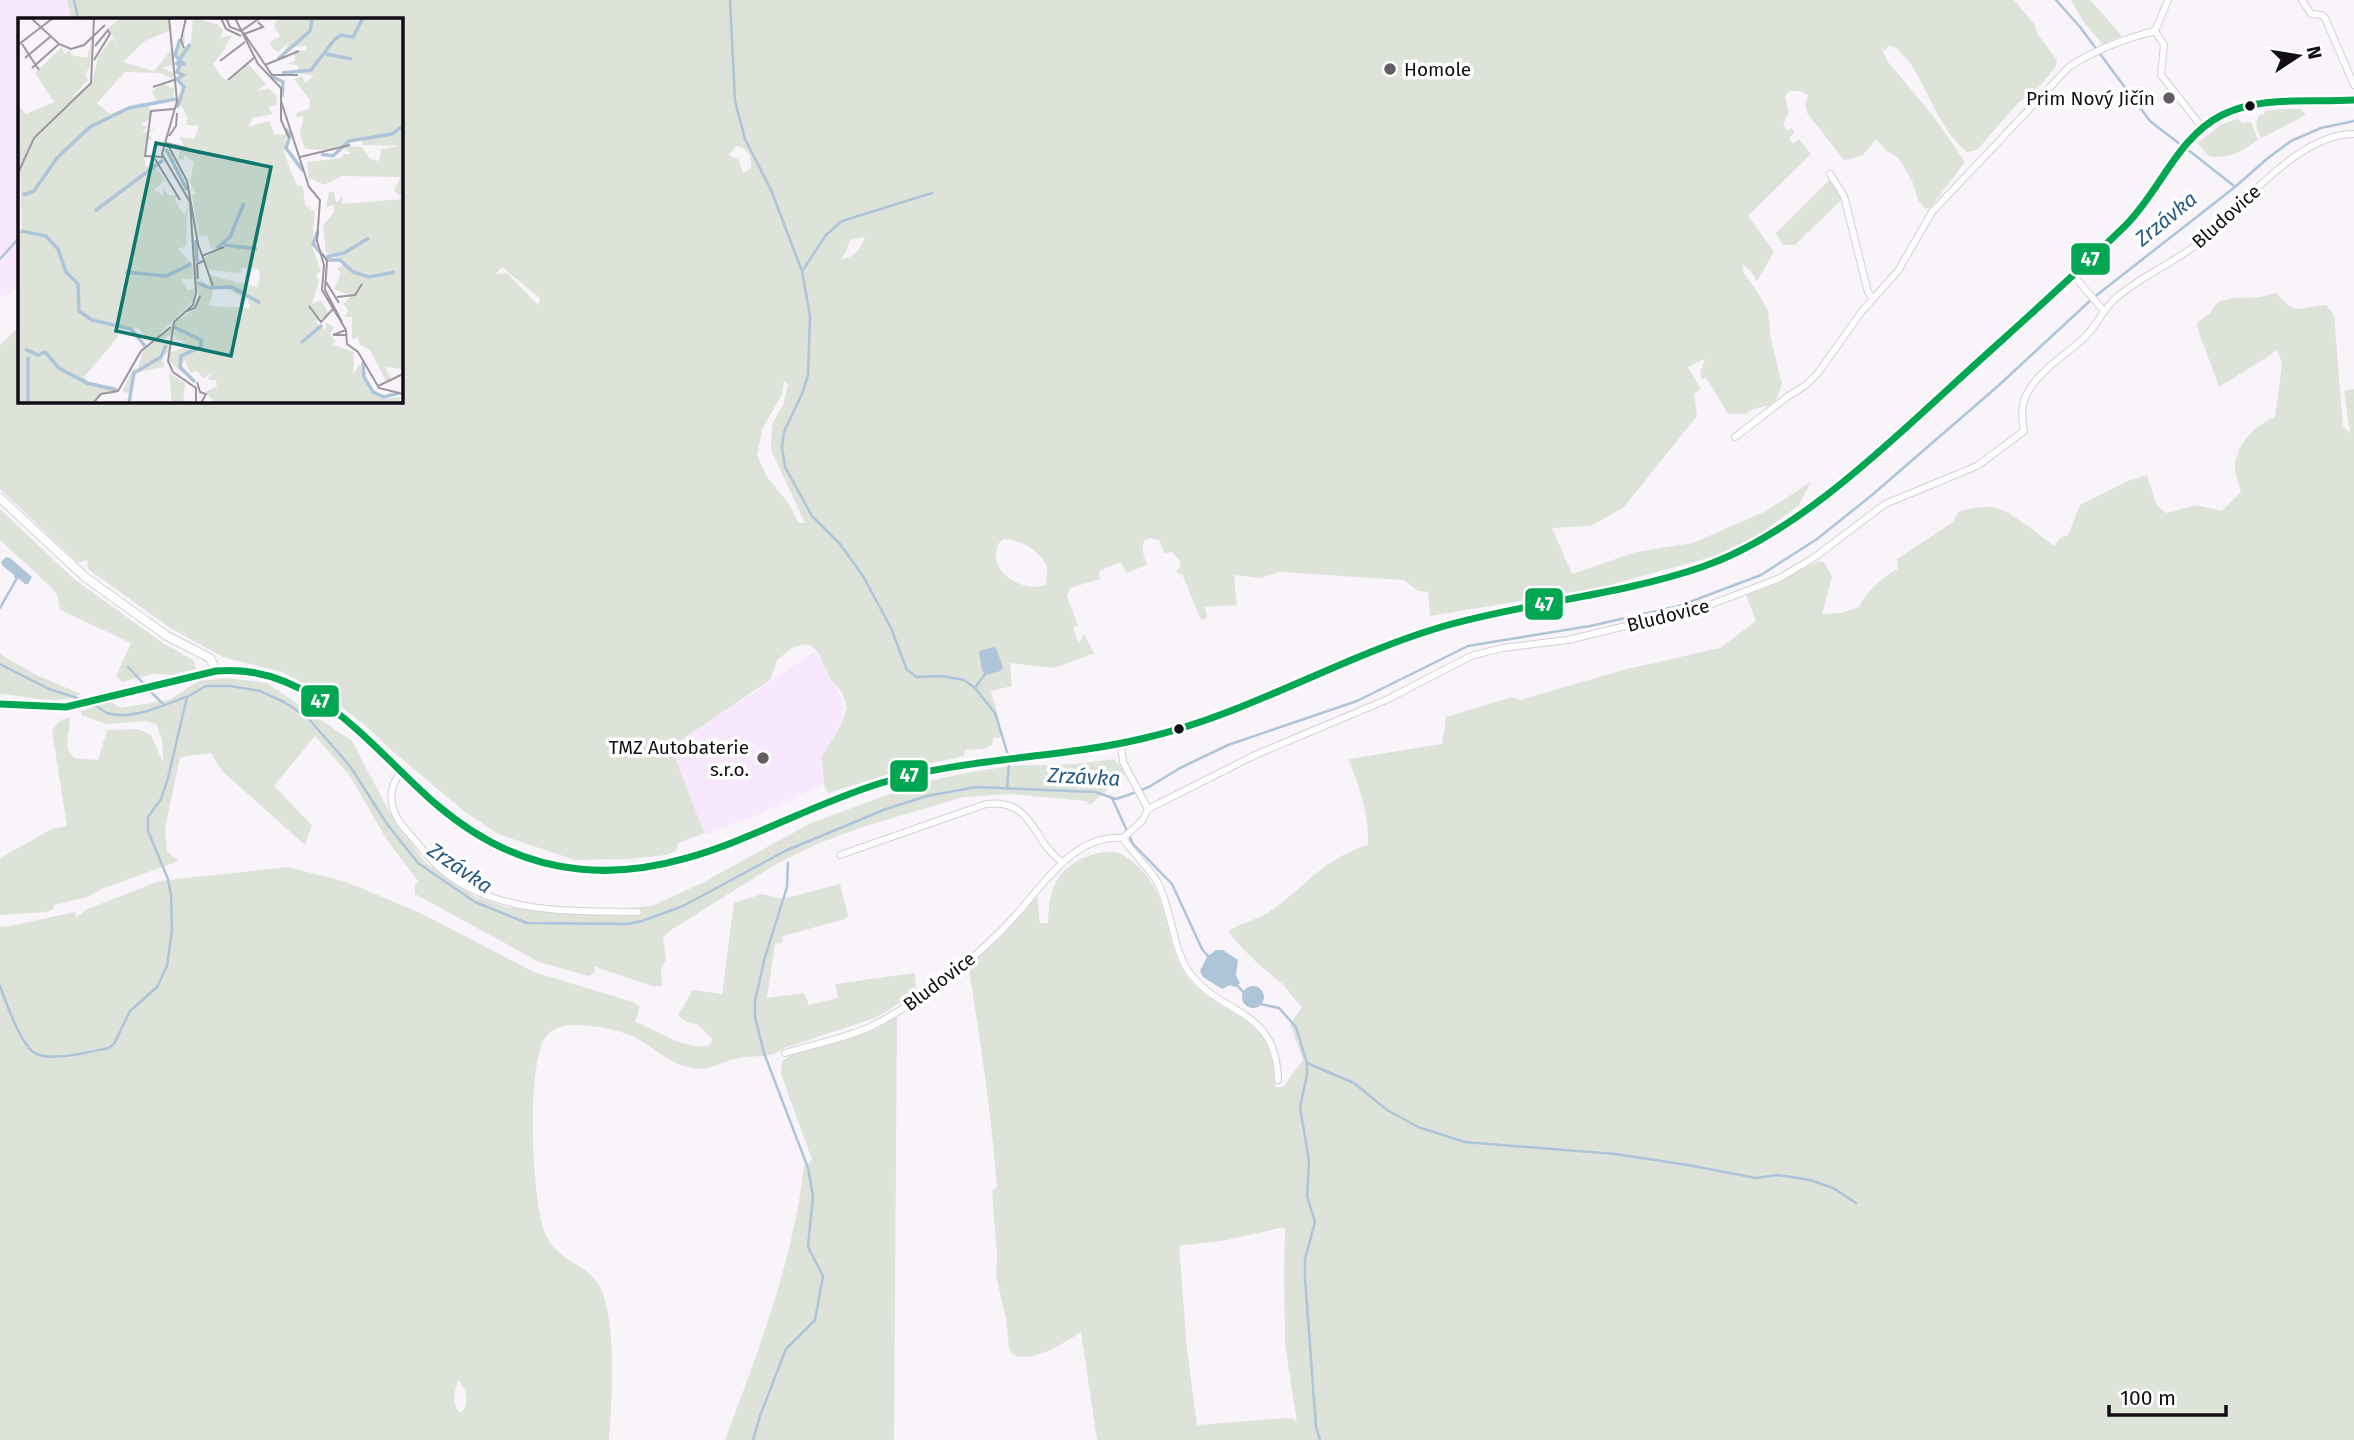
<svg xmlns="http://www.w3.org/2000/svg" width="2354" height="1440" viewBox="0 0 2354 1440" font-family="'Fira Sans',sans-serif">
	<rect width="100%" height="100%" fill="#f8f4fa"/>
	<g fill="#f7e8fd">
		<path d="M0,0H67L71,16V19H19V288L0,298Z"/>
		<path d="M816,651L844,703L843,718L837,731L822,756V770L824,784L757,815L704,835L671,747Z"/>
	</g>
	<g fill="#dee3d9" fill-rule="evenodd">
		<path d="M67,0H2014L2034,24L2038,35L2057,60L2056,66L2040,86L2017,104L1977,150L1967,152C1940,130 1929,92 1910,63C1906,57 1900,53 1895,47L1889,46L1885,50L1881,47L1888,62L1934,117L1965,162L1930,208H1925L1918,200L1913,183L1903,165L1896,156L1888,152L1876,139L1862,156L1844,160L1807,113L1805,105L1808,95L1801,91H1789L1785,97L1789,113L1783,124L1787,131L1791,128L1795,132L1789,138L1793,144L1799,139L1811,154L1748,216L1774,252L1757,281L1750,270L1742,264L1744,273L1760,296L1768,311L1771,339L1782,384L1776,400L1771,405L1753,409L1746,414H1728L1706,377L1702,379L1700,373L1705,359L1688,367L1701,389L1694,394L1697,416L1624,507L1591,526L1552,528L1572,574L1636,552L1693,543L1766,511L1811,482L1799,505L1762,533L1715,556L1599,588L1430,616L1428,592L1418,591L1404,580L1280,572L1260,578L1234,575L1237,605L1205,607L1207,618L1201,620L1182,574L1176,572L1180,567V561L1172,552L1164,553L1160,541L1152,538L1145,540C1140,547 1144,557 1147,565L1126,573L1121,562L1099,571L1100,579L1070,588L1067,597L1078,625L1073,628L1079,643L1084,634L1094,653L1054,668L1010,663L1012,686L991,691L1003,734L999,738L993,737L992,745L983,749L965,750L964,756L906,769L828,793L824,784L822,756L840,727L847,708L842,692L831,680L818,652L811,645L803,644L792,648L777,660L770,680L671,747L704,833L678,843L676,851L666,855L630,859L575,860L498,834L465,812L390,749L367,727L325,694L282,672L223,657L170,628L88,569L87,560L78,563L0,489V345L19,327V401H401V19H71ZM736,146C748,147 752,158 751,168L743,173L739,160L729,155ZM865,237C859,251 856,257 840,259L845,254L850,240ZM502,267L540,298L538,305L507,273L496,274ZM784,381L788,385L783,405L772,424L771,450L805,523H799L789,504L767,477L757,455L762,430L782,394ZM1004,539C1019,539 1042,551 1047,567C1048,572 1046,579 1046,585C1028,591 1001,580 996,560C995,555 997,550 998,544Z"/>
		<path d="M2071,0H2090L2122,36L2102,44L2083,21Z"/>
		<path d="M2282,109H2301L2306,115L2261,138C2257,130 2253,119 2261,114L2264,115L2265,111Z"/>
		<path d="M2237,119L2243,123L2251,122L2258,140C2242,151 2229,160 2209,156L2197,143L2222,124Z"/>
		<path d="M1831,178L1842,199L1795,245H1783L1776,233Z"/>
		<path d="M2276,293C2298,318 2298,306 2326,305L2334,315L2343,426L2350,433L2344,391L2354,389V1440H1097L1081,1332C1064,1343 1034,1363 1013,1355L1009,1347L1006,1318L996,1276L997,1255L992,1190L997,1187C991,1112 980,1038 968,964L999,939L1037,896L1040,923H1048C1049,903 1050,884 1066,869C1074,861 1092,853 1104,852C1116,851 1124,854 1133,862C1177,897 1159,950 1194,985C1235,1024 1274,1015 1275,1087H1283L1303,1060L1290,1024L1302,1007C1294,999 1288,989 1280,982C1261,967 1243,951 1228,931C1242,923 1259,919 1272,910C1307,885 1324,858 1368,845C1369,816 1360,785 1348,759L1442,744L1446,717L1512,697L1520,700L1627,669L1720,648L1756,621L1746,595L1819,561L1824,562L1832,577L1822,614L1842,613L1859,607C1865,594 1885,574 1898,569L1897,559L1953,522L1958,512C1969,509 1980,506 1992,507C2011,510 2038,535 2054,546L2061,537L2068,535L2080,505L2128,481L2147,475L2156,504L2166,513L2196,505L2222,511L2241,492C2239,484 2234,472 2235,464C2238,442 2256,425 2275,417L2282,364L2277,349L2272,354L2219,387L2197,327L2198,322L2209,314L2218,302L2232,298L2260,297ZM1285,1227L1284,1270L1285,1344L1297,1423L1294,1419L1287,1418L1197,1425L1187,1349L1179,1246L1227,1240Z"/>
		<path d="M0,509L74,579L163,643L193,660L196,669L171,675L153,674L122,682L116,676L131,643L60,610L57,594L51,587L0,540Z"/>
		<path d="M0,654L36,675L81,694C55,707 27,695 0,694Z"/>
		<path d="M228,678L267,683L352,741L392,817L426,863L474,896L509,908L529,906L616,909L652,906L704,882L811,823L917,784L965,773L1010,766L1075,764L1114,759L1126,773L1090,805L1086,801L1010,794L963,797L866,826L819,843L776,864L671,930L663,937L666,960L661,969L662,986H652L593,966L595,969L593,974L589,976L539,962L415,894V884L419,882L387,840L350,776L315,736L274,786L312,825L305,845L222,771L211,753L180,757L165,829L167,852L179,861L104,888L87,897L54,905L53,909L46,912L0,915V858L52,829L67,826L52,731C57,723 60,719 70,718C70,733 62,746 74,758L98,760L107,730L138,729L151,735L163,762L162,739L156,724L145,721L106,724L81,715V711L110,701L121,708L169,700L198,681Z"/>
		<path d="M288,867L346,882L418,912L534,972L633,1002L640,1006L635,1022C656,1029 689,1054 711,1044L712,1039L698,1025L685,1021L678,1015L693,990L722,994L734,903L762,894L782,899L840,884L848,915L845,919L783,936L782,943L775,944L767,998L804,993L809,1005L838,998L835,984L915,973L916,993L875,1018L784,1048C770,1059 756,1055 739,1058C725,1060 714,1069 699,1069C674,1067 658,1051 638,1039C621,1030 595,1025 576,1025C566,1025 554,1027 547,1035C525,1061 532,1202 545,1233C559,1266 594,1262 604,1297C616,1336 612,1399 609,1440H0V926L5,927L75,912L76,917L88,909L159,881ZM459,1380C466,1390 471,1402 461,1413L458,1411C452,1399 454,1392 459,1380Z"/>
		<path d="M897,1016L894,1440H725C758,1352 793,1262 804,1167L812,1160L781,1074L782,1061L798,1051L866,1033Z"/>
	</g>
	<g fill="#aec4d9">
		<path d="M6,557L10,558L32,577L28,584H25L3,566L1,562Z"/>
		<path d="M994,647L997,650L1003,668L1000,671L987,675L982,671L979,651Z"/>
		<path d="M1216,950H1223L1238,960L1236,975L1240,983L1235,987L1230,985L1222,989L1203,977L1200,971L1207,957Z"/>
		<circle cx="1253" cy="997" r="11"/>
	</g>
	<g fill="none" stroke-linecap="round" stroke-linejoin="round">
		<g stroke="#aec4d9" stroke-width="2.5">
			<path d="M74,0L78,19"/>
			<path d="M730,0L735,101L745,139L771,190L802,271L810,316L808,375L802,394L784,432L782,447L785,467L812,516L840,544L863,576L891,628L907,670L917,677L942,676L964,680L975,688L995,713L1008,755"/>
			<path d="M2056,0L2080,27L2150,121L2181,145"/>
			<path d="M2187,149L2234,186"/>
			<path d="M0,259L19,238"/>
			<path d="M803,270L826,235L842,221L932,193"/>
			<path d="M0,608L17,578L15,576"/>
			<path d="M0,664L49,689L83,700"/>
			<path d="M128,667L145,685"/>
			<path d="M975,688L985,674"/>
			<path d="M149,690L163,704"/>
			<path d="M93,703C97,706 102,711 107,713C132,721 163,705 186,697"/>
			<path d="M1007,789L1009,762"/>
			<path d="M1112,798L1133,844L1172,884L1202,949L1209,957"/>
			<path d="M1236,984L1246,995"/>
			<path d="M0,986C7,1004 18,1038 32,1051C46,1064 92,1051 109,1048L114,1044L130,1011L157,987L167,966L172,930L171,895L168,879L148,831V817L161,799L168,778L187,697L206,686H230L260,691L284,702L307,717L350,766L387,824L418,863L475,902L527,923L627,924L642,921L683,906L785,851L886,809L927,796L976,787L1095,792L1116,799L1128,795L1149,787L1180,768L1228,745L1357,701L1468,646L1590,626L1679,606L1761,575L1817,539L1872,495L1998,386L2093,298L2235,187L2268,158L2291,141L2321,128L2354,121"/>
			<path d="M1260,1004L1279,1008L1296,1027L1307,1063L1354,1083L1387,1110L1418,1127L1465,1142L1615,1154L1688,1165L1756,1178L1778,1175L1810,1180L1833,1188L1856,1203"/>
			<path d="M1307,1064V1075L1300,1107L1309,1161L1307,1196L1315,1222L1305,1259V1278L1316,1427L1320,1440"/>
			<path d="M753,1440L760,1416L786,1349L815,1320L823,1276L808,1247L813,1196L808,1168L764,1053L755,1017V1001L765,957L787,887L788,863"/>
		</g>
		<g stroke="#d5d0d7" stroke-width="8">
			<g id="minor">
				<path d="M2302,0L2311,14L2322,15L2325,18L2354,85"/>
				<path d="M2155,31L2164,45L2161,75L2202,127"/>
				<path d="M2155,31L2168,0"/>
				<path d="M1830,174L1844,196L1868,292L1873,299"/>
				<path d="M2073,275L2103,310"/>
				<path d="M1735,437L1787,397L1806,385L1818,373L1862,311L1898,271L1932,212L2069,67C2096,49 2123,39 2155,31"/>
				<path d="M1121,743L1123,762L1148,809"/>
				<path d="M402,771C385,790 390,812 405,829C417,842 428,858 441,869C494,915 573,911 638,912"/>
				<path d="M1123,838C1134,856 1154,871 1161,890C1172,916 1174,951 1189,972C1220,1016 1277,1007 1278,1080"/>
				<path d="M840,855L986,804C1035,799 1030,839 1062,862"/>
				<path d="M785,1053C811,1045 848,1038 872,1026C920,1002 980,956 1015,916C1044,884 1074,834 1123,838L1142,821L1148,809L1255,755L1386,700L1471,656L1502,648L1568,640L1675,614L1712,604L1780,578L1815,557L1885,504L1977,466L2024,431C2021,417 2021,402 2029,390C2042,369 2065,355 2083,339C2097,326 2102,310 2116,298C2141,276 2174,263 2200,242C2240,209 2298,133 2354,134"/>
			</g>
		</g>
		<g stroke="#d5d0d7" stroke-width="10">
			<path id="tertiary" d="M0,498L85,577L167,636L210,658L216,671"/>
		</g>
		<g stroke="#aeb7b0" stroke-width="11">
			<path id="primary" d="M0,704L66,707L216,671C312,662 372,749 437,805C478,840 526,864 579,869C689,881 780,814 881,783C967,757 1058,759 1145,738C1248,714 1340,657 1441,627C1527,602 1617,596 1702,567C1795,535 1885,447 1957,381C2014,329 2072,278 2127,224C2161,189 2178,137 2222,115C2262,95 2311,103 2354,100"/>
		</g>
		<use href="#minor" stroke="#fefdfe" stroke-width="6"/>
		<use href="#tertiary" stroke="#fefdfe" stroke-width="8"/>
		<use href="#primary" stroke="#ecf1ed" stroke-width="10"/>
		<g stroke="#fff" stroke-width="12">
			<path id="bus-1" d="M0,704L66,707L216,671C312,662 372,749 437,805C478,840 526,864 579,869C689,881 780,814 881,783C967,757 1058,759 1145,738C1248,714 1340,657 1441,627C1527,602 1617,596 1702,567C1795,535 1885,447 1957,381C2014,329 2072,278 2127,224C2161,189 2178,137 2222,115C2262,95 2311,103 2354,100"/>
		</g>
		<use href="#bus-1" stroke="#00a651" stroke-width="7"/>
	</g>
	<g fill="#625d64" stroke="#fff" stroke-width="2.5">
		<circle cx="1390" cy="69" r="7"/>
		<circle cx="2169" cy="98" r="7"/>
		<circle cx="763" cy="758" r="7"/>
	</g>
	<g fill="#120c14" stroke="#fff" stroke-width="2.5">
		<circle cx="2250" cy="106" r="6"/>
		<circle cx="1179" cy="729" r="6"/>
	</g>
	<g text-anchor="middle" stroke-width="7" stroke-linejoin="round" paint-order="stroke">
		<g font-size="19" fill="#120c14" stroke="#fff" text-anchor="end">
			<text x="1404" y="76" text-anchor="start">Homole</text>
			<text x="2155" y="105">Prim Nový Jičín</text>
			<text x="749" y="754">TMZ Autobaterie<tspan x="749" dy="22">s.r.o.</tspan></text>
		</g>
		<g font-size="19" fill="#120c14" stroke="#fff">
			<text transform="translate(2226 216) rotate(-42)" y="7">Bludovice</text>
			<text transform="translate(1668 615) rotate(-14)" y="7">Bludovice</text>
			<text transform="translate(939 981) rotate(-37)" y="7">Bludovice</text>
		</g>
		<g font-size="21" font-style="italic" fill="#285c84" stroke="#fff">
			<text transform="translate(2166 219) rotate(-39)" y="7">Zrzávka</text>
			<text transform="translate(1084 777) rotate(3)" y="7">Zrzávka</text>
			<text transform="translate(460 868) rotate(34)" y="7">Zrzávka</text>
		</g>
	</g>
	<g transform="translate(18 18)">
		<rect width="385" height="385" fill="#f8f4fa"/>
		<path d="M103,0L150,1L153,12L127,23L105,44L136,53L153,32L154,47L144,50L155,55V61L143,55L107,54L79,85L92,96L118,86L139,83L134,74L144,66L156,70L155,80L131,88L133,100L123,107L130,108L124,115L142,109L129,115L134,121L129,122L126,139L128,149L137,144L130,152L138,150L147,162L136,172L145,177V169L150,177H159L157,183L167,198L170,181L168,228L160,231L174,245L175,261H163L169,272L176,271V282L133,324L120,310L97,308L100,319L66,359L72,365L95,368L100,372L95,376L84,375L73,385H0V213H4L0,88L8,96L36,84L17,55L44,29L46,36L53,32V37L69,40L74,21L72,49L67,56L70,62L53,80L74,65L80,39L94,20L101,30L90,10ZM175,0L199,6L205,12L202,20L214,17L208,28L203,21L208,30L195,46L203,58L209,63L229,44L248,66L239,73L251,71L259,78L258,87L250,89L255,96L235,100L230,109L251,103L257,117L269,116L266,134L273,154L279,167L285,168L287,187L297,194L294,228L303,253L298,256L301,263L294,286L303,282L311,296L297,304L308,312V304L316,309L312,316L318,324L314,326L336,334L335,356L342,346L354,374L367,381L382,379L381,385H198L187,374L199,368L198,362H189L193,356L185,360L179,353L172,355L167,342L164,347L168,358L151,343L153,334L166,330L165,322L157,321L160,319H156L157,304L178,291L181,277L177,262V237L182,270L183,261L191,269V257L239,269L242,260L241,251L224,250L223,255L191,252L185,240L207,229L193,231L189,218H181L174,177L178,175L172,165L176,144L166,137V142L160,141L162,132H169L161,119L176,121L181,108L168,107L170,100L161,85L165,68L159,60L164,58L159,54L164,42L157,36L167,13L166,31L173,25ZM204,268L230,282L232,290L191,288L196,269ZM260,0H385V173L382,178L376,173L383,159L324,158L306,167L293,160L291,164L289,144L324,140L325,136H334L325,130L330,128L344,129L352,141L361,143L363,131L381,128L344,127L345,121L309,132L287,131L282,116L286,98L279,99L278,95L291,91L292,82L276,61L284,58L287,65L296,58L280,55V47L268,46L277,43L276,32L288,33V28L276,29L264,37L271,24L260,34L255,31L252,24L262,18L256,8ZM311,174H316L318,185L325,178L324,186L385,181V351L367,349L373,361L368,363L352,332L343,328L339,319L334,322V299H327L330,292L325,286L333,278L316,271L323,255L319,251L328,245L308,234L305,208L316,194V187L308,189ZM154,309V316L140,324L149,326L155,319L151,334L144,339L146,349L117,355L111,385L112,376L104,373L115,351L120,350L125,332ZM151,355L167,365L165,385H154Z" fill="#dee3d9" fill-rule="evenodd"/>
		<path fill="none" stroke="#aec4d9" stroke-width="3.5" d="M308,36L334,41M260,41L292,13L294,2M158,47L172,26M264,55L293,52L316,22L323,17L335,19L345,0M253,58L265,64L264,79M159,90L166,69L159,61L165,57L159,54L163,44L167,47L157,37L162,21M268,111L272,118L268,130L285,153M148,131L169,172M303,136L315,138L331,123L374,116L385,108M5,177L16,173L39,140L72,109L111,90L158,81M77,193L145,142M3,213L28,218L40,231L48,254L60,266L61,293L74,302L113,311L127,328M300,213L295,226L303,235M178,222L179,244M206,227L239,231M199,230L212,219L226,185M308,239L326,235L351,220M308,242H322L335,254L351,259L377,254M107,254L148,258L173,246M180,265L192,270L214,269L242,285M156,309L183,322V329L163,338L162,349L177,364M283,325L304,307M7,331L20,337L27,334L41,350L69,365L99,372M345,344L346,359L355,374L366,379L381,375M10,385V339M111,385L116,355L143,339L148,327"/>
		<path fill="none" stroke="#9c979e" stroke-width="2" d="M13,0L41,26L53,31L66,27L87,7M151,0L159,83L144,136L172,184L178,275L175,287L156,304L150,343L155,354L178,370V385M203,0L208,11L223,18M208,0L212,9L223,13M217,0L240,46L263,70V102L271,120M223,13L242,0M225,14L254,57H280M226,16L245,9L240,4M4,26L21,52M0,27L35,0M166,30L163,22L168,0M7,40L32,19M76,42L92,16L90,12L77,28M202,43L227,24M247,47L281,33M14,50L41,26M210,62L237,39M135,69L156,62M263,83L291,169L302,182L299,223L306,247L304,272L328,312L329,326L340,334L361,370L385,376M151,118L158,108L159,95M148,125L169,130M149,125L169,163L180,226L195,268M145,139L127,138L133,93L156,91M282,139L332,127M137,141L162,182M0,155L16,120L73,65L76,0M304,235L309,243L307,272L324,304M184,238L206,229M180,261L179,246L185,243M308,264L321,285M319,279L337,277L344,266M291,288L303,304L315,291M166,294L177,290L182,278M328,312L315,317H328M179,364L182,374L188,376L183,385M360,368L385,356M75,385L83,376L100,373L123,333L153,309"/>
		<path fill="#0f766e" fill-opacity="0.15" stroke="#0f766e" stroke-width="3.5" d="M138,125L253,149L213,338L98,313Z"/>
		<rect width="385" height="385" fill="none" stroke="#120c14" stroke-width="3.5"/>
	</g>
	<g stroke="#fff" stroke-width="2.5">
		<rect x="2070" y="242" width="41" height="34" rx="7" fill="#00a651"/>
		<rect x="1524" y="587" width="40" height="34" rx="7" fill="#00a651"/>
		<rect x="300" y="684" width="40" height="34" rx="7" fill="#00a651"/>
		<rect x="889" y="759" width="40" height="34" rx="7" fill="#00a651"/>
	</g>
	<g font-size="19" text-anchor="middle" font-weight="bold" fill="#fff">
		<text x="2090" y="266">47</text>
		<text x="1544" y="611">47</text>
		<text x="320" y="708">47</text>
		<text x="909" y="782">47</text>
	</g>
	<g transform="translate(2298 56) rotate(78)" stroke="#ffffff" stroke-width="5" paint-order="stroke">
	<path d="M0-5L12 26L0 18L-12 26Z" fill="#120c14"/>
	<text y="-10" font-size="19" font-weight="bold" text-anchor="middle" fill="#120c14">N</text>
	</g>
	<path d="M2109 1405v10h117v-10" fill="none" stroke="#120c14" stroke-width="3.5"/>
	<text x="2120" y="1405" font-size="21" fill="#120c14" stroke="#ffffff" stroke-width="5" paint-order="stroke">100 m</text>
</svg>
